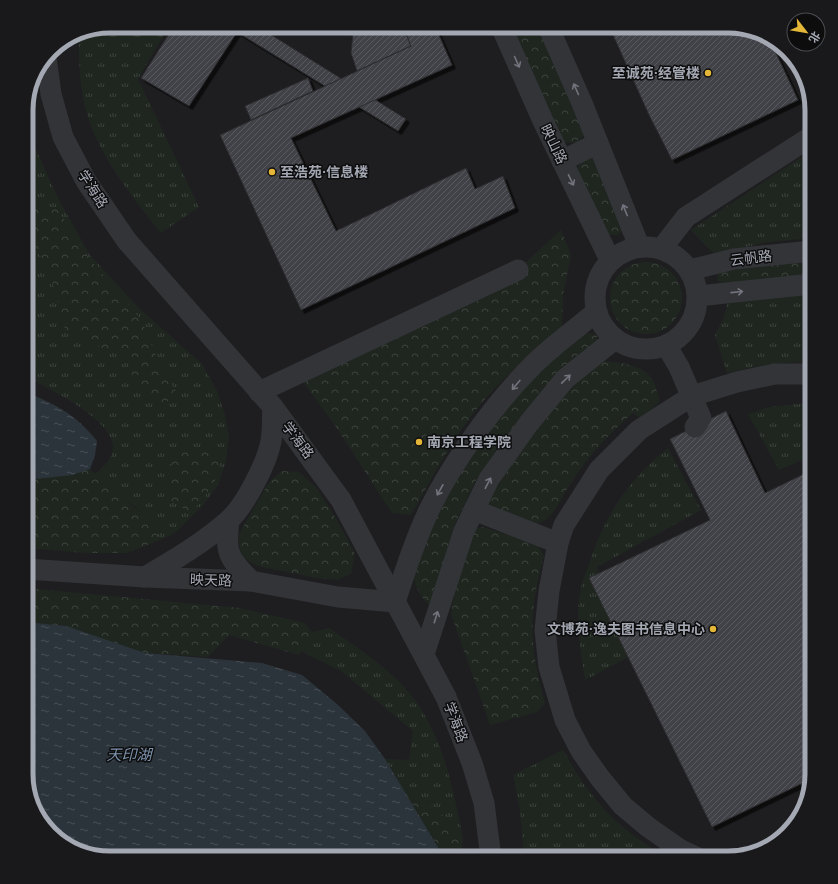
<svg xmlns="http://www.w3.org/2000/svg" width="838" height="884" viewBox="0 0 838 884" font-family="Roboto,'Noto Sans SC',sans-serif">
	<defs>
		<pattern id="grass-tufts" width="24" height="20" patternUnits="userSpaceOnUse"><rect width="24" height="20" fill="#1f2620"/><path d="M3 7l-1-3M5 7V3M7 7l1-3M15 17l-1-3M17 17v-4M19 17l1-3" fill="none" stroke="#3d433e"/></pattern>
		<pattern id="forest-crowns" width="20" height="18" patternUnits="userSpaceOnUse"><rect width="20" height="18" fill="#1f2620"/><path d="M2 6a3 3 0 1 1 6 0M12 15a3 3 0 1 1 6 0" fill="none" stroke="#3d433e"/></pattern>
		<pattern id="water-ripples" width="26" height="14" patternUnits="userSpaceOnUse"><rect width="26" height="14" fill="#2c343b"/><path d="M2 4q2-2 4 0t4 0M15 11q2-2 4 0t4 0" fill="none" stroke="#484f55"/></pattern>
		<pattern id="building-hatch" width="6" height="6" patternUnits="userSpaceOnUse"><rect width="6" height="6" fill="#414246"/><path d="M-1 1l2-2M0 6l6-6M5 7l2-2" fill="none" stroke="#595a5e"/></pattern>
		<filter id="shadow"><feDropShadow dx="3.5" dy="3.5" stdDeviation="0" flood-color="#0009"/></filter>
	</defs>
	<rect width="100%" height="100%" fill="#121213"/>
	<path fill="#1e1e20" d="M110,26H733L765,35L791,55L806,78L812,110V774L803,811L783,837L760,852L728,858H110L73,849L47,829L32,806L26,774V104L35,73L55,47L78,32Z"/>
	<g fill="url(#grass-tufts)">
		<path d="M110,26H169L138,79L199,207L161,233C132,197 99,156 86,111C79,86 79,58 79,32Z"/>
		<path d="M26,112L36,150L57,196L89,254L139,308L202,364L217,391L225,415L229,436L226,461L218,485L204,504L175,533L160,540L151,520L95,474C104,467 113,459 113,446C112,419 48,388 26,377Z"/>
		<path d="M812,150V238L768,242L714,254L691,230Z"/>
		<path d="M812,291V364C784,359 754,367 727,373L715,335L724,317L729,298Z"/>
		<path d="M806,403L812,404V456L779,470L748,414L770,407Z"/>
		<path d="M668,448L701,510L597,567L629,657L585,680C581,652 575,622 580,593C581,583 586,573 589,564C606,513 627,482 668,448Z"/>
		<path d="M329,628C364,652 409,681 428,721C447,757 455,798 463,838L437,809L403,790L385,759L409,760L413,731L341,671L279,640Z"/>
		<path d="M563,750C592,802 617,829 669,858H524L520,810L513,775Z"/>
	</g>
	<g fill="url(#forest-crowns)">
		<path d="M509,26H544L587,125L583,137L574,143L564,142Z"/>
		<path d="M590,158L595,159L625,229L618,235H609L575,172L580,164Z"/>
		<path d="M35,206L57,208L87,256L142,321L162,371L176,391L166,403L147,398L136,384L122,353L104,349L65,329L52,280L30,234Z"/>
		<path d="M561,230L571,255L563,295L562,329C532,354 500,379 475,411C450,443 431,480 411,515L392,513L334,424L301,379L523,265Z"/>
		<path d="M812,255V277L725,285L717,280L718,273Z"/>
		<circle cx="646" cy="298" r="36"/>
		<path d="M583,333H591L597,336V343L537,399L505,437L475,482L455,524L443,574L432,606C423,602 415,587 414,577L430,527L455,473L525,381Z"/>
		<path d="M601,361C617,362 644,364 653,380C656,386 657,394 660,401L642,419L633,413C603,439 583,462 563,496C557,505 551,520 539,523C522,526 503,513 488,506L484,502L563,390Z"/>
		<path d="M182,447L211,452L222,458L214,484L191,513L171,501L166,482L174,453Z"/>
		<path d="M89,469L116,489L131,505L151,520L160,540L127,553H86L26,548V480Z"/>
		<path d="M282,471L299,472L316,487L338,522L355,554L351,574L337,580L317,578L258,566L240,556L239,534L269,482Z"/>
		<path d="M483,527L538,545L544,556C528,613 529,646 545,703L537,712L490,725L451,614L463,545L472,529Z"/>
		<path d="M26,588L240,608L305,623L313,633L299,655L229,635L208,657L145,653L66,626L26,622Z"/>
		<path d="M403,790L437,809L463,838L461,858H441L439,849Z"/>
	</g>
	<g fill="url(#water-ripples)">
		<path d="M26,392C58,406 74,413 97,441L95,455L90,469L72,475L26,480Z"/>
		<path d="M26,622L66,626L145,653L262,663L302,675L337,704L365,731L385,759L439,849L441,858H110L73,849L47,829L32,806L26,774Z"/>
	</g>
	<g fill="url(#building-hatch)" stroke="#2c2c2f" filter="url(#shadow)">
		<path d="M174,26H241L189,106L141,78Z"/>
		<path d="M241,26H257L406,119L398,131L237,32Z"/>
		<path d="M356,26H403L411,46L357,71L351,53L353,34Z"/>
		<path d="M403,26H435L452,65L291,138L336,231L466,168L475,189L503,176L515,208L301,310L220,135L411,46Z"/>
		<path d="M609,26H733L765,35L769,38L798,100L672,160L649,115Z"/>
		<path d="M308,78L313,91L251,120L245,106Z"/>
		<path d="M726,411L765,493L812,470V774L811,779L712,827L589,578L710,520L670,439Z"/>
	</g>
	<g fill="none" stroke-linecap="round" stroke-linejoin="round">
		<g stroke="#333438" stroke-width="21">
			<path d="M501,26L543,121L610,260"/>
			<path d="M548,26L582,103L639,246"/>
			<path d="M46,58L51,94L63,137L86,181L127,241L273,407L341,500L446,697L472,763L484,803L491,858"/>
			<path d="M562,161L598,143"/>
			<circle cx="646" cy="298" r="51"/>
			<path d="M662,248L686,217L812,136"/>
			<path d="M690,270L734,259L812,251"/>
			<path d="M698,296L812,284"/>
			<path d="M666,345L679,367L701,418L695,427"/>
			<path d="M259,392L518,270"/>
			<path d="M474,510L558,543"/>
			<path d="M229,520C225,553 228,558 251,581"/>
			<path d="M26,569L145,577L251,581L338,597L395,602C405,571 415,540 429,510C453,461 494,404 533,365C552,346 576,329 596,312"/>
			<path d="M145,577C174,560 203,543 228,521C245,506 267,463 271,441C273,430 272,418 273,407"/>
			<path d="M424,654L464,531L489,479L529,423L565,379L615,339"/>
			<path d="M698,858L681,850L648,827L623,806L600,778L581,751L565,720L549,667L545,630L549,591L558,543L564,525L599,470L639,430L692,396L737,382L775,374H812"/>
		</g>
	</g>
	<defs><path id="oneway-shaft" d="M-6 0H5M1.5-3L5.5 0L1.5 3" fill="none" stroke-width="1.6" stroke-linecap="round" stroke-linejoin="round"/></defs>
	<g stroke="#71747c">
		<use href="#oneway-shaft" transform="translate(517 62) rotate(66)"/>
		<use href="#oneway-shaft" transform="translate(576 89) rotate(-114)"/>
		<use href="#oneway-shaft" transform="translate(571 180) rotate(64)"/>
		<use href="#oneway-shaft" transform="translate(625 210) rotate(-112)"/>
		<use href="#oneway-shaft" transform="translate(737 292) rotate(-6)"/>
		<use href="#oneway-shaft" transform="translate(566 379) rotate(-44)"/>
		<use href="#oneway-shaft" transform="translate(516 385) rotate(130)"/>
		<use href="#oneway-shaft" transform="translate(488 483) rotate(-63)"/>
		<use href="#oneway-shaft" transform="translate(440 490) rotate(119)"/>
		<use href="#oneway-shaft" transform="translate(436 617) rotate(-73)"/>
	</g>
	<g fill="#e5b738" stroke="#0d0d0e" stroke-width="1.5">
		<circle cx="708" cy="73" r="4"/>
		<circle cx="272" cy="172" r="4"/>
		<circle cx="419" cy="442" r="4"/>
		<circle cx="713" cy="629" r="4"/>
	</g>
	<g text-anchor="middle" stroke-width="3" stroke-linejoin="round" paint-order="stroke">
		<g font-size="14" font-weight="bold" fill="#a4a8b3" stroke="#0d0d0e" text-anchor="end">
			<text x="700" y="78">至诚苑·经管楼</text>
			<text x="280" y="177" text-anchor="start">至浩苑·信息楼</text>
			<text x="427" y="447" text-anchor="start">南京工程学院</text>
			<text x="705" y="634">文博苑·逸夫图书信息中心</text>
		</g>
		<g font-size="14" fill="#a4a8b3" stroke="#0d0d0e">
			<text transform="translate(554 144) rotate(64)" y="5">映山路</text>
			<text transform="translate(93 189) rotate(57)" y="5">学海路</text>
			<text transform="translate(751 258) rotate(-7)" y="5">云帆路</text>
			<text transform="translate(298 440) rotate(53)" y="5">学海路</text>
			<text transform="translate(211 580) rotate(2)" y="5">映天路</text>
			<text transform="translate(456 722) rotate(69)" y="5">学海路</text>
		</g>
		<g font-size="15" font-style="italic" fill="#7d93ad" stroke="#0d0d0e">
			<text x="129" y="760">天印湖</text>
		</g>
	</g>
	<path d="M0 0H838V884H0ZM110 33H728A77 77 0 0 1 805 110V774A77 77 0 0 1 728 851H110A77 77 0 0 1 33 774V110A77 77 0 0 1 110 33Z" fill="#19191b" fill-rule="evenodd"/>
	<path fill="none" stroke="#a4a8b3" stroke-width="5" d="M110 33H728A77 77 0 0 1 805 110V774A77 77 0 0 1 728 851H110A77 77 0 0 1 33 774V110A77 77 0 0 1 110 33Z"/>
	<g transform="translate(806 32) rotate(121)"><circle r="19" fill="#0d0d0e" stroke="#494b50"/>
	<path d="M0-3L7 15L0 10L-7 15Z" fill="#e5b738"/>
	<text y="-6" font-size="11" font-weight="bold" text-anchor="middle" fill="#a4a8b3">北</text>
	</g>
</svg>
